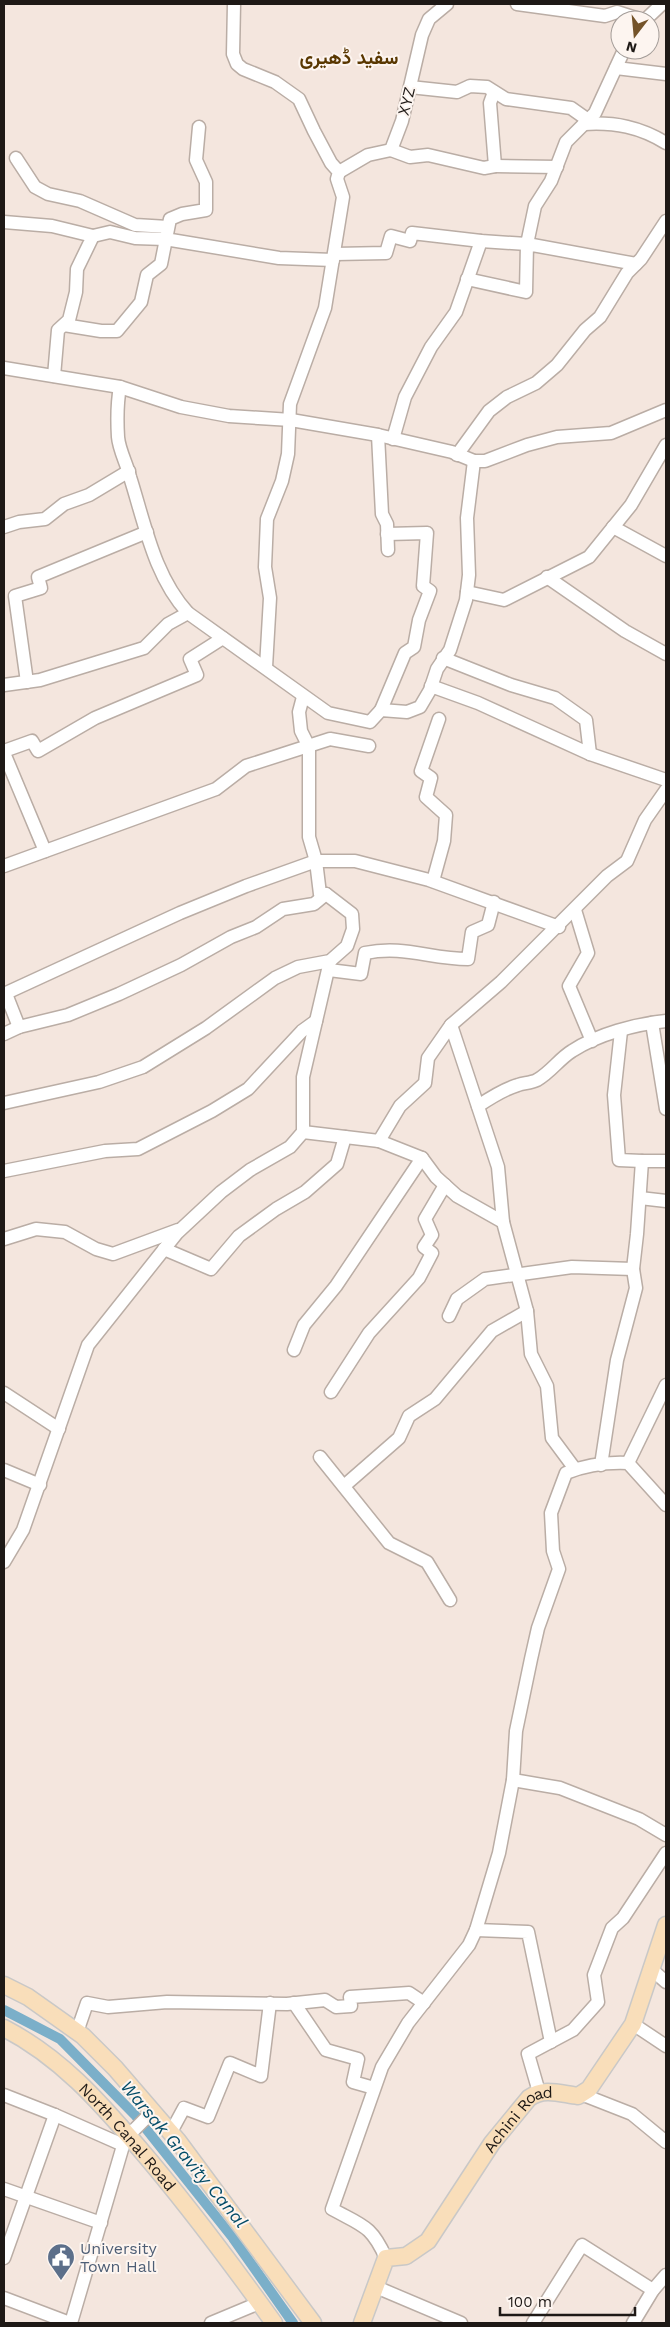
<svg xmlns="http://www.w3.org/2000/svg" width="670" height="2327" viewBox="0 0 670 2327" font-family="'Work Sans',Vazirmatn,sans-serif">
	<rect width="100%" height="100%" fill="#f4e6de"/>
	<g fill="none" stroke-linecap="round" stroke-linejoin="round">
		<path stroke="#7bafc9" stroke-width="10" d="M4,2010L60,2039L135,2115L233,2238L293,2323"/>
		<g stroke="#baada5" stroke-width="15">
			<g id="minor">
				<path d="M234,4L233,54L237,64L243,69L275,82L299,99L314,131L331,163L339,172L337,179L343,197L325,308L290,404L288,454L282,481L267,519L265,567L270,598L266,667"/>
				<path d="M517,4L605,16L617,12L642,20"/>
				<path d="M645,20L662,4"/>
				<path d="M616,68L666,74"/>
				<path d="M410,87L457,92L470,86L487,87L506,99L571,108L588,120"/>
				<path d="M584,124C615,122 640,127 666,143"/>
				<path d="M391,150L410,157L428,155L484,168L495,166L490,103L494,92"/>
				<path d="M16,158L35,187L48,194L80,201L135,225L168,227"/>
				<path d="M495,166L557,167"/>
				<path d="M339,172L368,155L391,150L402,121L422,35L429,19L447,4"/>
				<path d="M4,222L52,226L93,236L77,269L76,292L69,320L58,330L54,376"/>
				<path d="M93,236L110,232L135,238L165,239L279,258L333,260"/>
				<path d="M335,254L386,253L391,236L410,241L412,233L481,241L527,244L535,206L551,181L566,142L595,113L624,50"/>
				<path d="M467,279L526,292L527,244L636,264"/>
				<path d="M64,325L101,331H117L141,302L147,275L161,264L170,219L182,214L206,210V182L196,160L199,127"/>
				<path d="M4,368L120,387L181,407L229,416L291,420L378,435L452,452L474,461H485L527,445L557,437L611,433L666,410"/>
				<path d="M120,387C117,403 117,420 118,437C119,450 127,464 130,477C145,524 154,576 188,613L328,713L370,722L381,710L407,712L420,707L430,690L437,669L450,650L466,600L469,575L467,518L474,461"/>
				<path d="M378,435L382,514L387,524L388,550"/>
				<path d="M393,439L405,397L431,347L456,312L481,241"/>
				<path d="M457,455L489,411L507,397L536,383L557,365L585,330L600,317L627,273L641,259L666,221"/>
				<path d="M4,527L19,522L45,519L64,504L89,495L129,471"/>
				<path d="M613,527L666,556"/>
				<path d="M547,577L625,631L666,654"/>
				<path d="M467,592L504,600L589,557L631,505L666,445"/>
				<path d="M443,658L511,685L555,698L586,720L590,754"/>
				<path d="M27,682L15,596L41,588L38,577L147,532"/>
				<path d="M4,685L40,680L144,648L168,624L188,613"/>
				<path d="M431,686L478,703L590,754L666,780"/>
				<path d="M381,710L405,653L414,647L419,620L430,591L423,586L427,533L387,534"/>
				<path d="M4,751L32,741L38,751L95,718L197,675L190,659L223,638"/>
				<path d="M4,753L45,851"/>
				<path d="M4,866L216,789L246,766L330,739L369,746"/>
				<path d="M433,881L444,841L446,815L426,797L431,778L421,771L439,719"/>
				<path d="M575,910L588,953L569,986L592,1041"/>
				<path d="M329,970L361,974L365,953C404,945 430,959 468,959L472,932L488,925L494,902"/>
				<path d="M4,994L180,913L246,886L316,861H355L429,880L559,927"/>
				<path d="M6,994L19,1027L68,1015L119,994L181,965L231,937L256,927L283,909L314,904L326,894"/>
				<path d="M652,1023L666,1109"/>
				<path d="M451,1025L498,1167L503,1222"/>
				<path d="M621,1031L614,1095L619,1160L642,1161"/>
				<path d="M4,1034L19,1027"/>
				<path d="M4,1103L99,1082L143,1067L206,1028L275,978L298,967L330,961L347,946L353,929L352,914L326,894H320L316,861L309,837V747L301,731L299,712L303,697"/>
				<path d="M478,1106C490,1098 504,1089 518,1085C524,1083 531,1083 537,1080C551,1072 559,1059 572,1051C598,1034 636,1024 666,1021"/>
				<path d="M303,1132L379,1141L422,1158L436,1177L457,1196L503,1222L527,1311L531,1354L547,1386L552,1438L575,1469"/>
				<path d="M379,1141L400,1106L425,1083L428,1058L451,1025L501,982L607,876L627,861L645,820L666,790"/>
				<path d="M4,1171L105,1151L138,1149L212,1111L248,1089L302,1031L316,1021"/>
				<path d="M640,1198L666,1201"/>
				<path d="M4,1239L36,1229L65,1232L96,1249L113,1254L178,1230"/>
				<path d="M164,1249L211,1269L239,1236L276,1209L305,1192L337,1164L345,1137"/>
				<path d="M449,1316L457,1299L485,1279L572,1267L633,1269"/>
				<path d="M294,1350L304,1325L336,1286L422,1158"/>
				<path d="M331,1392L369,1333L419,1278L432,1253L424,1247L432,1235L425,1219L445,1185"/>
				<path d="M4,1393L59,1429"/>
				<path d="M320,1457L389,1543L427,1562L450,1600"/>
				<path d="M628,1463L666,1385"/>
				<path d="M601,1465L617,1360L636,1288L633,1269L637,1234L642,1161H666"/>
				<path d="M4,1470L40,1485"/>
				<path d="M344,1486L399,1438L409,1416L435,1399L492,1331L527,1311"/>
				<path d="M4,1562L23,1530L88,1345L177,1233L221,1192L250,1170L290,1147L303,1132V1077L330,961"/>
				<path d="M513,1780L560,1788L639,1819L666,1835"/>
				<path d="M476,1930L528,1932L551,2042"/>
				<path d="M650,1968L666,1982"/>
				<path d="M294,2003L326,2050L358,2059L353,2082L374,2088"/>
				<path d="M633,2024L666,2046"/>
				<path d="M77,2032L87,2003L108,2007L167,2002L287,2004L325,2000L336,2007L351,2006L350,1997L409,1993L424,2003"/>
				<path d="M539,2092L528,2054L573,2030L598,2002L594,1975L612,1928L623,1918L666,1853"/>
				<path d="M581,2094L632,2114L666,2142"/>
				<path d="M4,2095L55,2115L123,2145"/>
				<path d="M171,2132L184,2108L208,2117L230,2063L261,2076L270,2003"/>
				<path d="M4,2189L101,2223"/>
				<path d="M4,2258L55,2115"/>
				<path d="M386,2258C371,2225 363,2226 332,2209L382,2067L408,2023L469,1945L476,1930L499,1853L513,1780L516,1731L531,1659L538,1628L559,1569L553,1551L551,1513L566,1473C586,1465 607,1462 628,1463L666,1505"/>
				<path d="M376,2287L461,2323"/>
				<path d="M4,2298L70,2323"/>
				<path d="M71,2323L125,2139L153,2111"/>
				<path d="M211,2323L259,2303"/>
				<path d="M533,2323L582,2245L653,2290"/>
				<path d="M633,2323L653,2290L666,2275"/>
			</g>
		</g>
		<g stroke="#c9c8c7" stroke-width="19">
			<g id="major">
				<path d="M4,1985L28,1997L83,2036L115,2068L178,2141L313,2323"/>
				<path id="s1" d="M4,2028C60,2057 99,2101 139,2148C187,2204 231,2263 274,2323"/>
				<path id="s2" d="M362,2323L386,2258L406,2256L428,2241L492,2143L529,2098C544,2087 561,2094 578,2096L589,2089L633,2024L666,1925"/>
			</g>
		</g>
		<use href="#minor" stroke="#fff" stroke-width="12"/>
		<use href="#major" stroke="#f9deba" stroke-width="16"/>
	</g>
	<defs>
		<g id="civic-pin" transform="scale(1.4375)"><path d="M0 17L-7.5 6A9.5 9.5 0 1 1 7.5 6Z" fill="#5c6f8a" stroke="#fdf5f0"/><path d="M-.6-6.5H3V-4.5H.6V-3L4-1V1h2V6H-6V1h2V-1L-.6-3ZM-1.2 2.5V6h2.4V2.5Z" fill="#fff"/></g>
	</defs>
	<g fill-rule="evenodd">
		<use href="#civic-pin" x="61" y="2257"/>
	</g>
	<g text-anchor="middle" stroke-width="4" stroke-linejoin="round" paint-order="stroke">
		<g font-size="16" fill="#1e1916" stroke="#fdf5f0">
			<text transform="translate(406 101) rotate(-76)" y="6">XYZ</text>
			<text dy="6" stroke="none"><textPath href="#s2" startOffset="270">Achini Road</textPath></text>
			<text dy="6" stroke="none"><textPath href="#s1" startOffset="166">North Canal Road</textPath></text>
		</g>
		<g font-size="16" fill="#4e5e75" stroke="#fdf5f0" text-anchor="start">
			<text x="80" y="2254">University<tspan x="80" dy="18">Town Hall</tspan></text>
		</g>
		<g font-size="18" font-style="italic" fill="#034c67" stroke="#fdf5f0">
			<text transform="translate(184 2154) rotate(50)" y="6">Warsak Gravity Canal</text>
		</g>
		<g font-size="19" font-weight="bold" fill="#593700" stroke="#fdf5f0">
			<text x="349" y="64">سفید ڈھیری</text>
		</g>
	</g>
	<rect width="670" height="2327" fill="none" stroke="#1e1916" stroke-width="10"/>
	<g transform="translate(635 35) rotate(196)"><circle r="24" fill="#fdf5f0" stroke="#a49d99"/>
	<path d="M0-4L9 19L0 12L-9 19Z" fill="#745329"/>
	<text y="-8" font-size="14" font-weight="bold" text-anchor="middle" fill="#1e1916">N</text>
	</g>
	<path d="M500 2307v8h135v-8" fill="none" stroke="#1e1916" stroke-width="2.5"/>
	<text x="508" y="2307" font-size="15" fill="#1e1916" stroke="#fdf5f0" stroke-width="4" paint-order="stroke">100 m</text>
</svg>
